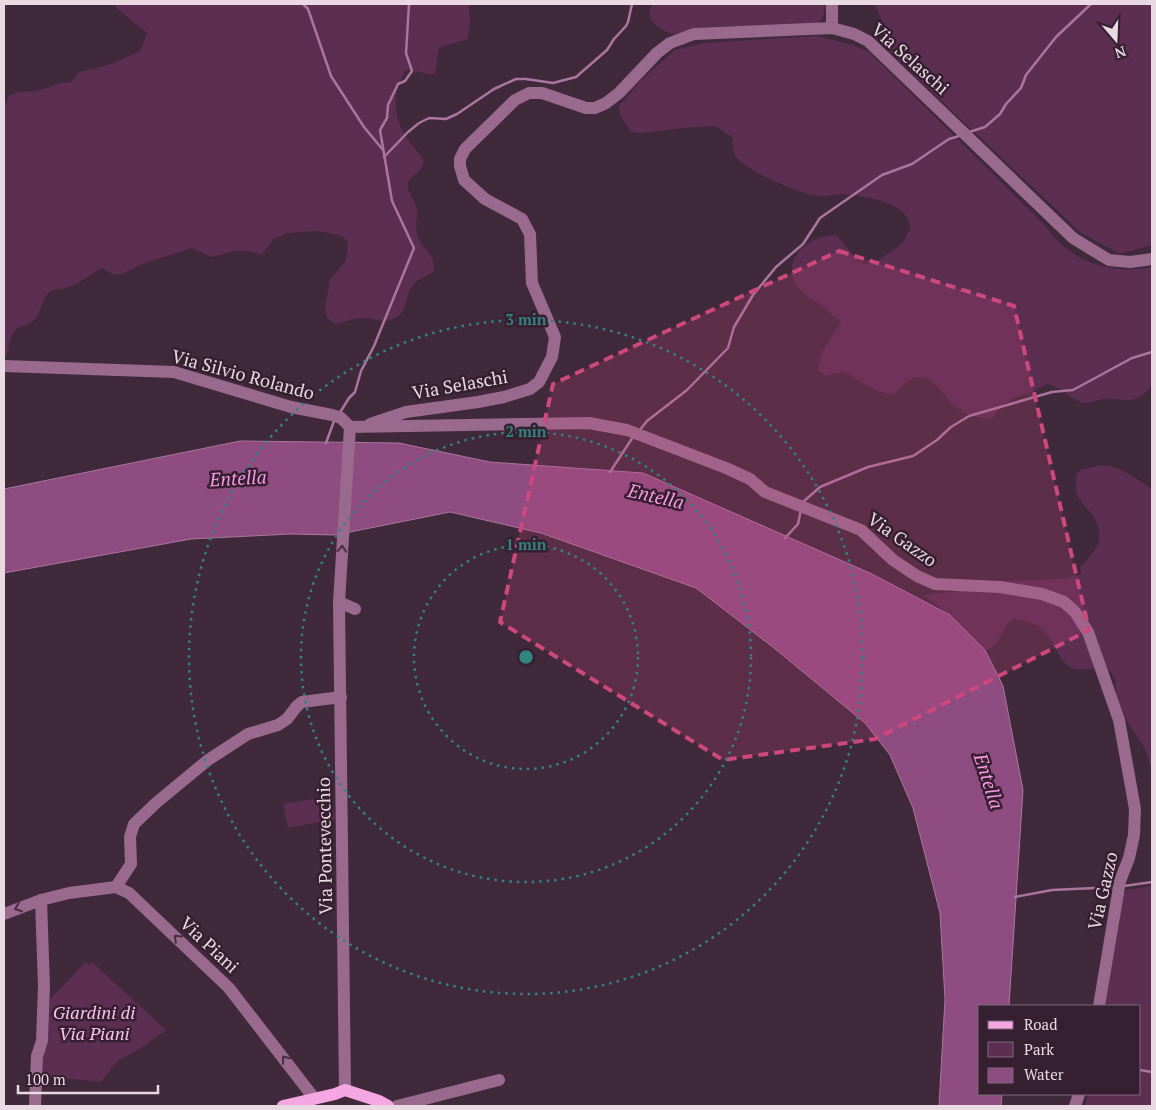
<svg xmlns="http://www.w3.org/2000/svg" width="1156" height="1110" viewBox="0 0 1156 1110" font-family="'PT Serif',serif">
	<rect width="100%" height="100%" fill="#40293a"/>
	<g fill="#5b2e52">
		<path d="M116,4H469L470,22L468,39C458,43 449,43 439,48L435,74C423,75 417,70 406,70C391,93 393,118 408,140C414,148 420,153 424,162C423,165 422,167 421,169C417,175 409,176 408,184C407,192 414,199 416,206C419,215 414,227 418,237C424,253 434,250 434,271C427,277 417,279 412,286C404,297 409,313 393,319C382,324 373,317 362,318C353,318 344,322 335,324L327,318L325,309L330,280L346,260L348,241L340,235L317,231L287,233L274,239L261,255L247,251H233L212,257L192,248L142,264L122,274L114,275L102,268C81,279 78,288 52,290C39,299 42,316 32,322C25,327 18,325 13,333C8,341 10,351 4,359V103H7L8,96L19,92L37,91L60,83L71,82L79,72C101,68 121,61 141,50L147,33L115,7Z"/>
		<path d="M653,4H824C826,12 823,17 818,24L706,27L677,35L667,32L658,27L651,20L649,10Z"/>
		<path d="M875,4H1152V245L1120,254L1081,233L876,39L888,34Z"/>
		<path d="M817,36L853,45L869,52L1044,224C1070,262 1108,275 1152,267V386C1134,408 1125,397 1103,399C1095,400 1089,405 1081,402C1067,397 1062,387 1047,384L1032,392L1013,398L998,410L993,418C980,420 963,413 953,405C943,395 932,372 914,378C906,381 900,389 893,395C884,393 875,390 866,385C849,376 848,367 827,376L818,371L821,353L841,322C834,317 830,313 823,307C814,299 800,294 794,281C782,256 815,232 837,236L858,261L865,264L874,263L903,243L911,227C909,221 906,215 901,211C889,200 858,195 842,194C835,194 827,197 819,196C799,194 749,172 736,157C732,152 732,145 733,138L716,126L684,128L641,133L631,132L620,115L619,106L641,80L675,50L704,43Z"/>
		<path d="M1102,465C1120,466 1138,479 1152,489V770L1144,747L1126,720L1116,693L1115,678L1110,671C1105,670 1100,669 1095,669C1087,668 1079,672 1072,668C1065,665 1060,657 1057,651C1046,628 1038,622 1013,619C1001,627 1000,648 985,650L950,615L924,595L968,590L1002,581L1065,579L1081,574L1080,567C1096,551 1107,539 1093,516C1088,508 1081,504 1077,494C1075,488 1076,481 1076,475L1081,470Z"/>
		<path d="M331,796L335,819L288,828L283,804Z"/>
		<path d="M1152,886V1106H1085L1088,1094H1140V1006H1105L1122,896L1126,890Z"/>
		<path d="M86,962L89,965L92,962L166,1030L141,1048L118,1061L101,1082L42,1076V1056L48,1045L50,999Z"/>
	</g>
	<path fill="#8f4c81" stroke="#aa769e" d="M240,441L399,443L490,462L643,473L872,574L950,615L985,650L1003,686L1023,790L1009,1006H980V1094H1002L1001,1106H939L945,999L940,913L913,808L890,755L865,723L774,648L696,588L541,533L450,512L335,535L291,534L191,539L4,573V489Z"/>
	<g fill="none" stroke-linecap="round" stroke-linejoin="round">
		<g stroke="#aa769e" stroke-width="2.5">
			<path d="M303,4L308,9L331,76L364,127L383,150"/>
			<path d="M969,132L985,127L1000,114L1006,104L1021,88L1026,75L1056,37L1091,4"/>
			<path d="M384,157L408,132L419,123L429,118L446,119L457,114L494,89L516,79H526L553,83L576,77L607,50L614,39L626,26L628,22L632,4"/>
			<path d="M339,414L349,398L355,392L361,371L374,346L414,248L392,201L380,130L387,118L388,105L398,84L405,81L412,71L406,53L409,4"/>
			<path d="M639,431L647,421L687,390L728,348L734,327L753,295L776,267L803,244L820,218L882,175L912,164L949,139L959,136"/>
			<path d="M326,443L334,421"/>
			<path d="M610,472L633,437"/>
			<path d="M803,502L820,487L868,467L913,456L937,440L951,427L969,416L1052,392L1073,390L1132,358L1152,352"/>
			<path d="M785,538L798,524L801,509"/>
			<path d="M1124,886L1152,882"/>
			<path d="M1015,897L1052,890L1116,887"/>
			<path d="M1140,1070L1152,1072"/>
		</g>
		<g stroke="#99698e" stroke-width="12">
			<path d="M832,4V28"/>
			<path d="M4,366L174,372L291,407L332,415L341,418L350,427"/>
			<path d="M370,424L406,412L478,402L504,397L530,389L539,382L552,357L555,337L532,283L530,234L522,219L485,199L464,180L460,166V159L465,149L515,100L529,93H542L586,108H595L606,103L619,93L657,53L670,43L694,34L832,28L854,34L868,41L1073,238L1109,260L1130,262L1152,259"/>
			<path d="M339,602L345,1090"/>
			<path d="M355,609L339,602L350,427L589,423L627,430L726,468L750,479L765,492L861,530L893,560L917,576L935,584L1000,587L1042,594L1064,602L1075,612L1088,632L1119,720L1135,809L1134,835L1129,858L1120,881L1099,1006"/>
			<path d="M116,887L131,864L130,837L134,824L156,803L208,760L248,734L278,725L287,719L297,706L302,702L341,697"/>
			<path d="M4,914L41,900L69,893L116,887L129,893L229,988L314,1098"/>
			<path d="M35,1106L37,1056L42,1041L44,986L41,900"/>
			<path d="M397,1106L499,1080"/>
			<path d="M1075,1106L1079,1094"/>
		</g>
		<path stroke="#f5a7e3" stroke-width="12" d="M283,1106L335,1094L345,1090L379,1101L388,1106"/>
	</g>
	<defs><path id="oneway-chevron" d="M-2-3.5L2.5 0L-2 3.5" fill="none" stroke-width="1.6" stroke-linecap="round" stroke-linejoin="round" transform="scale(1.25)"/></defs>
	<g stroke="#492e43">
		<use href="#oneway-chevron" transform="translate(342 549) rotate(-86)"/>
		<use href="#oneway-chevron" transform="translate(18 908) rotate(160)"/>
		<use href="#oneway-chevron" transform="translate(177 938) rotate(-137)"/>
		<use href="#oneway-chevron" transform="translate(285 1059) rotate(-128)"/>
	</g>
	<path fill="#cc487d" fill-opacity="0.2" stroke="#cc487d" stroke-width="4" stroke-dasharray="10 6" stroke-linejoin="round" d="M839,251L1014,306L1089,630L875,739L723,760L500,622L553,384Z"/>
	<g fill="none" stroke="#308580" stroke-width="2.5" stroke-dasharray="2.5 5">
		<circle cx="526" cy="657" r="112"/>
		<circle cx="526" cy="657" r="225"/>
		<circle cx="526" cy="657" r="337"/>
	</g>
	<g text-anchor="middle" stroke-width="5" stroke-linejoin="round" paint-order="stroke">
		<g font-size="18" fill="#e8d9e3" stroke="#351f30">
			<text transform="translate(910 59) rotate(42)" y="6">Via Selaschi</text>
			<text transform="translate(243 375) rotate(15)" y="6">Via Silvio Rolando</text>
			<text transform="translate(460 385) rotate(-10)" y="6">Via Selaschi</text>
			<text transform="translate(902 540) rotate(35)" y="6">Via Gazzo</text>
			<text transform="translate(325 846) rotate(-91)" y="6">Via Pontevecchio</text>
			<text transform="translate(1103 891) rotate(-77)" y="6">Via Gazzo</text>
			<text transform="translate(209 945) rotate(43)" y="6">Via Piani</text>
		</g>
		<g font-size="18" font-style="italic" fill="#fcc2ee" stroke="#351f30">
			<text x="94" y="1019">Giardini di<tspan x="94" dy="21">Via Piani</tspan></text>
		</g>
		<g font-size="19" font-style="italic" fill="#f899e3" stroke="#351f30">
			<text transform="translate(238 478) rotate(-3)" y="7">Entella</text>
			<text transform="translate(656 496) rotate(13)" y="7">Entella</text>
			<text transform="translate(989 781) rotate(72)" y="7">Entella</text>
		</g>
	</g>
	<circle cx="526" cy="657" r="8" fill="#308580" stroke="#351f30" stroke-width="2.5"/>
	<g font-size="15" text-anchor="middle" font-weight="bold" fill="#308580" stroke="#351f30" stroke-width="5" stroke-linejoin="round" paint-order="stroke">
		<text x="526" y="325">3 min</text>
		<text x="526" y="437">2 min</text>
		<text x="526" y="550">1 min</text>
	</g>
	<rect width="1156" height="1110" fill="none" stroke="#e8d9e3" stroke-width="10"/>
	<rect x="978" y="1005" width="162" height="90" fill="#351f30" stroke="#7d6978"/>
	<rect x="988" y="1021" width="25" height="8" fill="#f5a7e3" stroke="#7d6978"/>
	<text x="1024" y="1030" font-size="15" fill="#e8d9e3">Road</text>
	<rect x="988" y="1042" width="25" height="15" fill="#5b2e52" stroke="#7d6978"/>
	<text x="1024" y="1055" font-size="15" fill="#e8d9e3">Park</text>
	<rect x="988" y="1068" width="25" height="15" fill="#8f4c81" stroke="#7d6978"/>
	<text x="1024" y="1080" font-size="15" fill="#e8d9e3">Water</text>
	<g transform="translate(1116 40) rotate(161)" stroke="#351f30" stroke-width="4" paint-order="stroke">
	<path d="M0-4L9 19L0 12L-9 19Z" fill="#e8d9e3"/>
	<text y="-8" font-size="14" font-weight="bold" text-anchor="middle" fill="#e8d9e3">N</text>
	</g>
	<path d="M18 1085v8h140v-8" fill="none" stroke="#e8d9e3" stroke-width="2.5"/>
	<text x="25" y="1085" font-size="15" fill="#e8d9e3" stroke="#351f30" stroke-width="4" paint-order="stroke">100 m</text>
</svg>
